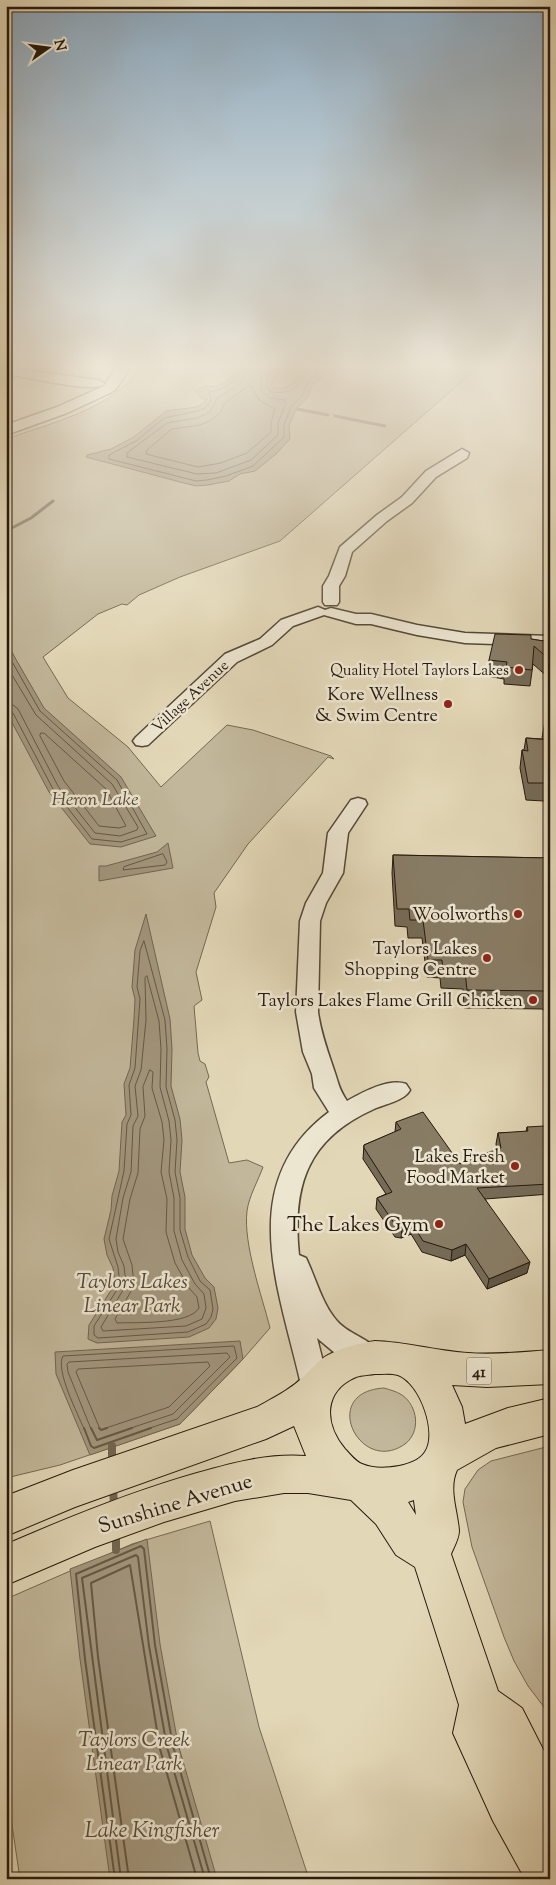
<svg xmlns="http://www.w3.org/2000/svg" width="556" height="1885" viewBox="0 0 556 1885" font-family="'Sorts Mill Goudy',serif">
	<rect width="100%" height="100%" fill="#e2d7b7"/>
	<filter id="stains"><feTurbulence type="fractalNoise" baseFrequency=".004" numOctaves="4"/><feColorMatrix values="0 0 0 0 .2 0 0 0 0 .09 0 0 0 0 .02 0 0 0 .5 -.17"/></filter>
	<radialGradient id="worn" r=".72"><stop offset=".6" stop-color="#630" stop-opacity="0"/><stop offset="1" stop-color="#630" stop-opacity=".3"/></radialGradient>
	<g fill="#c2b79a" stroke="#746853">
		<path d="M139,368H477L280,541L180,577L139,595L127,605L122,604L98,614L43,657L68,698L128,747L161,787L227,725L253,730L331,756L334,759L328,757L248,844L214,893L216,907L196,972L202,1000L194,1006L198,1053L200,1061L205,1064L209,1077L206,1082L229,1163L247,1160L263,1167C258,1181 249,1196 247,1211C243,1244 262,1296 270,1328L243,1359L180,1424L60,1465L6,1478V439C48,424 116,408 139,368Z"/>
		<path d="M384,1388C390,1390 396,1391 402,1395C418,1406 421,1432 405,1444C360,1476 318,1392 384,1388Z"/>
		<path d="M550,1446V1715L528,1686L514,1661L504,1637L472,1547L463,1502L465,1489L478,1470L491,1461Z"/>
		<path d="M210,1521L259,1727L309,1879H20L6,1784V1599L132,1544Z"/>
	</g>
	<g fill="#a2967d" stroke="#706450">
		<path d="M240,368H282L271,385L273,388C288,390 297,382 303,368H326L320,371L325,377L313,383L307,398L296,409L289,426L290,439L276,454L255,471L240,474L229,481L208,485L196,486L180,482L86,457L87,455L111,449L134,437L166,411L196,407L202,404L207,399H202L196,391C206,383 207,388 216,386C225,384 234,374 240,368Z"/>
		<path d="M6,639L14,656L44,708L121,777L156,836L121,847L90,844L49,792L7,713Z"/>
		<path d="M168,843L173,868L99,881V866H106L157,852Z"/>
		<path d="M146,914L170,1019L172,1049L171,1086L180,1119L182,1140L180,1172L185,1197V1229L192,1255L205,1278L214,1287L218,1308L216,1319L209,1328L189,1337L97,1343L88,1339L89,1325L115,1284L113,1268L107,1255L104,1239L111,1210L112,1196L119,1171L122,1122L126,1115L124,1084L130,1068L134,1019L135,999L132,987L135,950Z"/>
		<path d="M240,1341L243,1359L180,1424L90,1455L56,1374L55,1352Z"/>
		<path d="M147,1539L160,1644L178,1744L217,1879H110L80,1659L70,1569Z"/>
	</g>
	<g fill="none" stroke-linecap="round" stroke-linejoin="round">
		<g stroke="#645844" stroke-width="1">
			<path d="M243,368C238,383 223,389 209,392L211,401L205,408L198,411L164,418L136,441L109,455V459L196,481L207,480L226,476L253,466L284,437V425L291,407L302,396L309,380L316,375L317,368"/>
			<path d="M249,368L242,382L233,389L218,397L210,412L197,418L167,423L127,453V457L197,474L216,473L251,460L278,435V423L286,403L285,400L269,398L261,390V377L268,368"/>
			<path d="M276,368L267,378L266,385L271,392C289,395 304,386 307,368"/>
			<path d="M249,386L252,387L259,400L275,409L271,423V432L247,453L221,463L198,467L146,454L147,450L172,429L200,425L212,420L220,413L225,403Z"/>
			<path d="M6,651L40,711L117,780L147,834L121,842L92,839L53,789L13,713L6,710"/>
			<path d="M6,665L36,715L112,784L138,827L137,830L120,836L95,833L58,786L18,709L13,705L6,704"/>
			<path d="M41,733H44L106,789L126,826L119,828L99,826L64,781L40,736Z"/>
			<path d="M163,854L167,862L165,865L123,870L124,867Z"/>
			<path d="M144,941L165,1020L167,1049L166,1087L175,1120L177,1140L175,1172L180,1198V1230L188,1257L200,1281L210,1290L213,1309L211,1317L206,1324L188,1332L98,1338L94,1335V1326L120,1285L118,1267L109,1239L124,1171L127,1124L131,1115L129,1085L135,1068L140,999L137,987L140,951Z"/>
			<path d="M147,976L159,1021L161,1049L160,1087L169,1121L171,1140L169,1172L174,1198V1231L182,1260L195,1284L204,1294L206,1308L202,1319L186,1326L103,1331L101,1327L126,1285L124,1266L118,1252L116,1239L123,1198L131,1172L133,1126L138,1116L135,1086L141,1070L146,1020L145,978Z"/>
			<path d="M150,1070L153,1072L152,1088L162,1122L164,1140L161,1172L167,1199L166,1232L175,1263L189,1288L197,1297L199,1308C189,1325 137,1322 117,1323L115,1319L134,1286L132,1265L123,1239L130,1199L138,1173L140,1129L145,1116L143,1087Z"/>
			<path d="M84,1429C78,1414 55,1370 63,1356L234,1346L237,1358L177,1419L147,1429"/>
			<path d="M91,1429L68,1372L67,1364L69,1362L227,1353L230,1357L173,1414L128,1429"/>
			<path d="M100,1429L76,1372L78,1369L208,1362L210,1366L169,1407L103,1429"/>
		</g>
		<g stroke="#645844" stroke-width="2">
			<path d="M84,1428L91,1446L94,1448L151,1428"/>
			<path d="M91,1428L97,1440L132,1428"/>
			<path d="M99,1428L101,1430L107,1428"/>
			<path d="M115,1879L85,1659L76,1574L141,1546L144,1549L155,1645L173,1746L211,1879"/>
			<path d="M121,1879L82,1578L136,1555L138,1557L149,1646L167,1747L205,1879"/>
			<path d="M129,1879L98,1657L91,1583L130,1565L160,1749L197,1879"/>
		</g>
		<g stroke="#706450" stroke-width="3">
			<path d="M297,409L328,415"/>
			<path d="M335,416L385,426"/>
			<path d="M6,531L31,518L53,501"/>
		</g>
		<g stroke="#706450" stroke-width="8">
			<path d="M112,1446V1463"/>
			<path d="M113,1487L114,1506"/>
			<path d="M116,1534V1550"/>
		</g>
		<g stroke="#554837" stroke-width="3">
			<g id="minor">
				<path d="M6,368L99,380L105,384C96,394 22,376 6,374Z"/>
				<path d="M462,449L469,453L467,458L436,477L412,503L387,521L352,552L345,576L339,586V602L337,605H325L323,602V586L329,576L340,547L377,515L402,497L426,471Z"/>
				<path d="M318,607L325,610L331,608L356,614H371L417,625L465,633L550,636V646L465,643L417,635L371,624H356L324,615L293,626L272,645L237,662L148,745L142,746L136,745L133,741L136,737L225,654L260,639L281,620Z"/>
				<path d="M358,798L365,800L367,804L348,833L343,873L326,903L320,921L318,1012C321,1034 328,1052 335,1073C339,1085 339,1089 347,1101C363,1092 389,1078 406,1084L410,1090C404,1101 385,1104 374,1109C307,1139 292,1186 299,1255L306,1258C316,1279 322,1304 337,1321C350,1336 374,1339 382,1357L378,1366L368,1370L335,1353L317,1338L330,1389L326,1398L316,1402L306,1398L302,1389C281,1293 232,1184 329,1112L314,1088L312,1074L303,1052L296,1012L300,921L306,903L323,873L328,833L351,800Z"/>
			</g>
		</g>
		<g stroke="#554837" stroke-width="3">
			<path id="tertiary" d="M116,368H130L116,389L110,393L67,413L6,435V425L57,407L104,386Z"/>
		</g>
		<g stroke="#26190c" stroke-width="2">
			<path id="primary" d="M375,1341C407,1342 437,1351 468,1353C495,1355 523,1352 550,1350V1384L487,1387L452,1385L462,1407L465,1424L508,1408L550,1398V1434L496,1448L457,1470C448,1489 458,1512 459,1531C459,1538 454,1547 451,1554L498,1691L522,1708L550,1763V1879H525L493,1821L453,1733L459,1705L415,1567L396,1555L376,1524L351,1500L308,1493H284L235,1501L164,1522L95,1547L6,1585V1544L14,1541C74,1515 134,1491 197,1473C232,1463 268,1453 306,1456L294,1426L266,1439L75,1507L6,1536V1496L73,1470L257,1407C273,1398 290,1390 303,1377C312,1369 319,1359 330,1354C344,1347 360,1343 375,1341ZM375,1374C382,1374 391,1373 398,1375C420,1383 438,1433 425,1452C420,1460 409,1464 399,1466C388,1468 373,1469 362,1464C356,1462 350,1454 345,1449C324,1424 323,1391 356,1377C362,1375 369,1375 375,1374ZM414,1500V1501L416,1515L408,1502Z"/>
		</g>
		<use href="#minor" fill="#ece5d0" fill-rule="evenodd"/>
		<use href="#tertiary" fill="#ece5d0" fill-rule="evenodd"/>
		<use href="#primary" fill="#e2d7b7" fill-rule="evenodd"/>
	</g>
	<g fill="#756b57" stroke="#26190c">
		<path d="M550,512V528H545L546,516Z"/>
		<path d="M531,639L550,642V679L533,664L530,686L504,684V679L487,676L489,660Z"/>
		<path d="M550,719V830L544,801L526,800L520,768L522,750H524L526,738L543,739L542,738L545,721Z"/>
		<path d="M393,855L550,858V1014L542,1009L464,1008L463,989L441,988L440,978L427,977L422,938H408L407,927L395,926L392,873Z"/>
		<path d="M396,1122L460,1164L497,1149L496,1144L498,1133L526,1132L527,1127L545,1131L550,1130V1194L485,1199L527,1273L487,1289L465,1255L451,1261L422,1252L411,1234L401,1238L395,1237L376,1209L377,1198L386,1194L363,1159L364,1145L395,1132Z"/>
	</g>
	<g fill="#5f5747" stroke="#26190c">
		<path d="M412,1223L411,1234L401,1238L402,1227Z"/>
		<path d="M466,1244L465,1255L451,1261L452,1250Z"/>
		<path d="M530,1262L527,1273L487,1289L489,1279Z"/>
	</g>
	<g fill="#887c65" stroke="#26190c">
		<path d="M495,634L531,635V639L550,642V660L534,646L532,670L506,667L507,662L489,660Z"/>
		<path d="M550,719V727L545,721Z"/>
		<path d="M526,738L550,740V797L547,783H528L522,750L528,751Z"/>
		<path d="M393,855L550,858V994L545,991L467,990L465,971L443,970L442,960H428L423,920H410L409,909H397Z"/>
		<path d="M423,1112L460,1164L501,1148L498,1133L528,1131L527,1127L544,1126L545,1131L550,1130V1184L477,1188L530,1262L489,1279L466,1244L452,1250L423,1241L412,1223L402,1227L396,1226L377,1198L392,1192L364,1148V1145L401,1129L396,1122Z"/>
	</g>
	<linearGradient id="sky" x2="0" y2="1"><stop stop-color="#8ca8bd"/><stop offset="0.58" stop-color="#f2eddf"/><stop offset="1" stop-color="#f2eddf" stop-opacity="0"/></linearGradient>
	<rect width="556" height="631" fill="url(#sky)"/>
	<g fill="#8f2418" stroke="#ece5d0" stroke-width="2">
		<circle cx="519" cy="670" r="5"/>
		<circle cx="448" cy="704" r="5"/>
		<circle cx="518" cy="914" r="5"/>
		<circle cx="487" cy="958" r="5"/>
		<circle cx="533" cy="1000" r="5"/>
		<circle cx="515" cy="1166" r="5"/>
		<circle cx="439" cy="1224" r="5"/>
	</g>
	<g text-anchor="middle" stroke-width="5" stroke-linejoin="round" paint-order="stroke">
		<g font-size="15" fill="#26190c" stroke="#ece5d0" text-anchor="end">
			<text x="509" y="675">Quality Hotel Taylors Lakes</text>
		</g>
		<g font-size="15" fill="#26190c" stroke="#ece5d0">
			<text transform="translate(190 696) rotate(-43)" y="5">Village Avenue</text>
		</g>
		<rect fill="#ece5d0" stroke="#615647" stroke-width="1" x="466.5" y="1357.5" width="25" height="27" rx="4"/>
		<g font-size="16" font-weight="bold" fill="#26190c">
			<text x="479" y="1377">41</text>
		</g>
		<g font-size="18" fill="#26190c" stroke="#ece5d0" text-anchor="end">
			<text x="438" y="700">Kore Wellness<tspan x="438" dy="21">&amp; Swim Centre</tspan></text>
			<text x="508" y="920">Woolworths</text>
			<text x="477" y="954">Taylors Lakes<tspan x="477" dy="21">Shopping Centre</tspan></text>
			<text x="523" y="1006">Taylors Lakes Flame Grill Chicken</text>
			<text x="505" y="1162">Lakes Fresh<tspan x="505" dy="21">Food Market</tspan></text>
		</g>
		<g font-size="19" font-style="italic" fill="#584b39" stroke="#ece5d0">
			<text x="95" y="805">Heron Lake</text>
		</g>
		<g font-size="21" fill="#26190c" stroke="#ece5d0" text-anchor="end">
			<text x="429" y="1231">The Lakes Gym</text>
		</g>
		<g font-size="21" font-style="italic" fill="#554837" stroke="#ece5d0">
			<text x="132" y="1288">Taylors Lakes<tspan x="132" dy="24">Linear Park</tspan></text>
			<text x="134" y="1746">Taylors Creek<tspan x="134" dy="24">Linear Park</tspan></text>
		</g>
		<g font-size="21" fill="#26190c" stroke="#ece5d0">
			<text transform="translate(175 1503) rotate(-17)" y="7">Sunshine Avenue</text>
		</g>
		<g font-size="22" font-style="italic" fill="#584b39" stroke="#ece5d0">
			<text x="152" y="1837">Lake Kingfisher</text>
		</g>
	</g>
	<rect width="556" height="1885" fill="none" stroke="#e2d7b7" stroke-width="25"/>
	<rect x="8" y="8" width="541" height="1870" fill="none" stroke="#26190c" stroke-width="2.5"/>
	<rect x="12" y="12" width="531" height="1860" fill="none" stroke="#26190c"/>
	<g transform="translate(48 48) rotate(76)" stroke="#ece5d0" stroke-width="4" paint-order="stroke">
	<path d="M0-4L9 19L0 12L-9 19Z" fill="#26190c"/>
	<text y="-8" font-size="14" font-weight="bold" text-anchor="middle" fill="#26190c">N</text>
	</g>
	<rect width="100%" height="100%" filter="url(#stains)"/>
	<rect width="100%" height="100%" fill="url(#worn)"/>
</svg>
